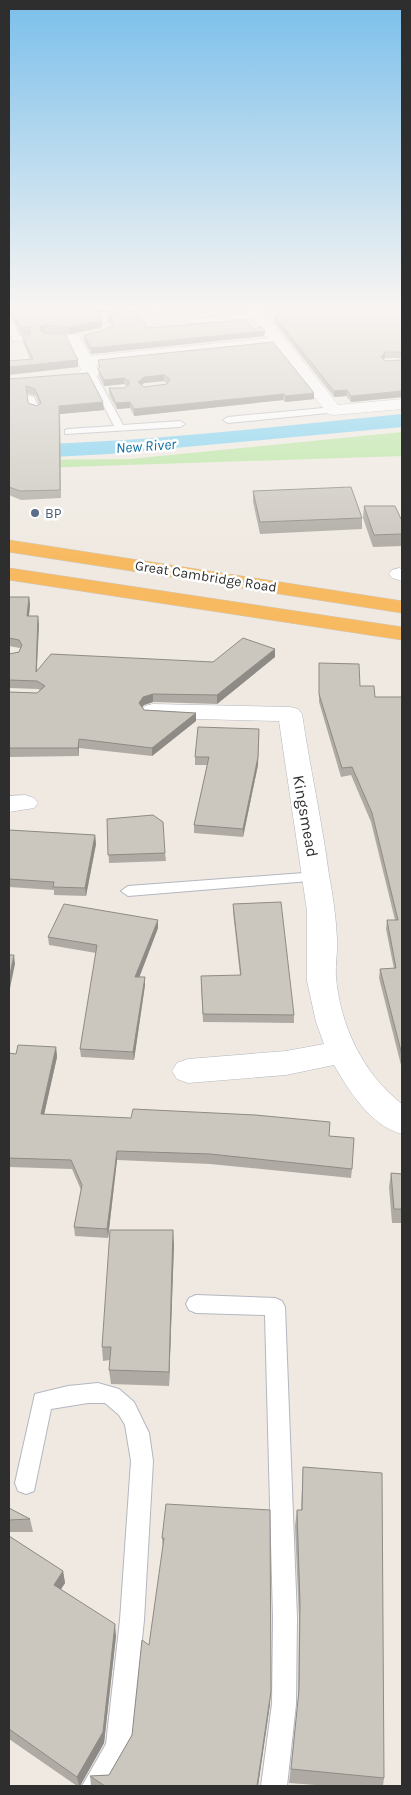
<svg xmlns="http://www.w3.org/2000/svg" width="411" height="1795" viewBox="0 0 411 1795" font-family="Karla,sans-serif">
	<rect width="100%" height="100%" fill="#efe9e1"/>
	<path fill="#b6e59e" d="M402,432V456L9,469V460L130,459Z"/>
	<path fill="#75cff0" d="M402,414V427L109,454L52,457L9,445C140,443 271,427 402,414Z"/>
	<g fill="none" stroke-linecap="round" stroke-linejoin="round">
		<g stroke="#b4b7c1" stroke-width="2">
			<g id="service">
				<path d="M160,309L164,311L163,313L106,317L108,321L104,323L97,315L101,313Z"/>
				<path d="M258,314H261V318L236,319L232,317L236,315Z"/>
				<path d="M218,317L222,319L221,321L188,323L184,321L188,319Z"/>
				<path d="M9,319L13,321L19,336H29V340L13,341L9,331Z"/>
				<path d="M91,370L95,373L123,425L180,421L185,424L180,427L65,434V430L68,429L114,426L87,373Z"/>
				<path d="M27,395L34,397L40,410L38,412L30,410Z"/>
				<path d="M334,407L337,408V412L228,423L223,420L228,417Z"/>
				<path d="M317,872L322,874L324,877L322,880L128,896L121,891L128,886Z"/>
				<path d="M196,1295L275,1298L282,1301L285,1307L297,1618L296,1704L287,1786H261L272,1704L273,1618L265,1315L196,1313L189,1310L186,1304L189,1298Z"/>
				<path d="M98,1383L119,1389L134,1402L149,1433L153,1461L144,1620L131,1747L109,1786H82L106,1744L120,1620L131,1461L125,1425L119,1415L105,1403H88L51,1409L34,1491L26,1494L18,1491L15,1483L35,1394L68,1386Z"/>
			</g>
		</g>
		<g stroke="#b4b7c1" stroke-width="1">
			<g id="minor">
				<path d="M244,307H259L338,405L402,399V409L334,415L328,414L274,346L95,365L99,373L97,376L86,378L78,373L81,369L66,338L69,335H79L90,356L268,338Z"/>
				<path d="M399,568L402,569V581L392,578L389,574L392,570Z"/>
				<path d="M153,704L290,707L298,709L302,714C310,768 322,821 329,875C333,896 336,917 337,939C338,951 335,964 336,977C340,1025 363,1074 402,1104V1134C371,1126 349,1091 334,1065L286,1075L188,1083L177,1079L172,1071L177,1063L188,1059L286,1051L324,1044L316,1022L307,981V911L279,721L153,718L145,716L141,711L145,706Z"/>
				<path d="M25,795L34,798L38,803L34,808L9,812V796Z"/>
			</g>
		</g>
		<g stroke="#c9c9c9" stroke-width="1">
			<g id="trunk">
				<path d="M9,540L402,601V613L9,552Z"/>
				<path d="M9,568L402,627V640L9,580Z"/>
			</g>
		</g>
		<use href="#service" fill="#fff" fill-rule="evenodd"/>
		<use href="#minor" fill="#fff" fill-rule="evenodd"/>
		<use href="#trunk" fill="#f8ba60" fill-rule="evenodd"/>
	</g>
	<g fill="#afaba4" fill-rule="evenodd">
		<path d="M9,307H133V309L99,313L102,324L101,328L69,334L43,333L78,360V367L30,359L23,342L22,335L26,334H20L9,310Z"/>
		<path d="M402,307V358H385L384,360L385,361L402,360V398V397L351,402L346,396L334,397L275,323V317Z"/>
		<path d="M108,317L147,328L254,330L265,331L264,336L91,354L84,341V335L99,332L112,325V324L108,323Z"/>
		<path d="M98,360L314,399L285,402L283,400L134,416L130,408L117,409L109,395V388H124L127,386L124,384L104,386L99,376V369ZM164,381L167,384L144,387L142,385L144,383Z"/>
		<path d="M9,379L104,410L60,414L61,498L21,500L9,495ZM26,393L36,396L39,404L37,406L28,403Z"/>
		<path d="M253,491L362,518V529L260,534L253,502Z"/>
		<path d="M364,506L402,521V546L373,547L363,518Z"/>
		<path d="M9,597H29L30,605L29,616L39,624L37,671L213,662L275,649V657L217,704L153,702L144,705L142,707L144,710L196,713V721L152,756L79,748V756L9,757V692L37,693L40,690L38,689L9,688V654L19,652L20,649V648L9,646Z"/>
		<path d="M319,663L360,686L375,697H402V1069L379,978L380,969H394L386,929L387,920H395L371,822L351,775L341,777L319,702Z"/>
		<path d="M198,727L258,765L243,837L194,833V825L207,765H195V757Z"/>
		<path d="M107,819L165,853L166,861L109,863Z"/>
		<path d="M9,830L95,835L96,844L86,896L54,895V890L9,887Z"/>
		<path d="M233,904L294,1015V1023L203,1022L201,984L240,975L233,912Z"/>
		<path d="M158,920V928L139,977L145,985L134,1060L81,1057L80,1049L96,953L49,945L48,937Z"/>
		<path d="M56,1047L57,1057L44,1114L329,1136L352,1169L351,1178L210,1164L117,1160L108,1238L75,1236L74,1227L81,1190L72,1169L9,1167V1053L16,1054Z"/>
		<path d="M391,1173L402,1174V1223H392L389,1187Z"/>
		<path d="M174,1244L169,1386L111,1384L109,1370L110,1360L103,1361L102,1347Z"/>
		<path d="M303,1467L384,1778L383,1786H328L289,1783L298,1704L299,1618L295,1526L297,1510H301Z"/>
		<path d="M166,1504L270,1704L258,1786H91L90,1776L109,1775L132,1735L149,1645L163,1549L162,1538Z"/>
		<path d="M9,1508L30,1519L33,1532H9Z"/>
		<path d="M9,1536L63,1571L65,1583L61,1589L116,1636L104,1743L80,1786H77L9,1739Z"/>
	</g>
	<g fill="#8e8b86">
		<path d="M96,307H133V309L96,313Z"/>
		<path d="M102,317V324L101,328L69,334V327Z"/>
		<path d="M44,325V332L38,335V328Z"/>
		<path d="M265,331L264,336L91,354V348Z"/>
		<path d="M385,352V358L380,363L381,357Z"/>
		<path d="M78,360V367L9,375V367Z"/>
		<path d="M164,375V381L144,383L138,388V382L144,377Z"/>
		<path d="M124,378V384L104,386V380Z"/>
		<path d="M347,390L346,396L334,397V391Z"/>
		<path d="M402,391V397L351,402V396Z"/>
		<path d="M314,393V399L285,402V396Z"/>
		<path d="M284,394L283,400L134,416V409Z"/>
		<path d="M103,402L104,410L60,414L61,498L59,406Z"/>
		<path d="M130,402V408L117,409L116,403Z"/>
		<path d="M29,597L30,605L28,624L27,616Z"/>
		<path d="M38,616L39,624L36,680V672Z"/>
		<path d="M275,649V657L217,704V695Z"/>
		<path d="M153,694V702L144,705L139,711V703L143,697Z"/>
		<path d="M196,713V721L152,756V748Z"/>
		<path d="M259,729L258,765L243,837V829Z"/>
		<path d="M79,739V756L78,748Z"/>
		<path d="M95,835L96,844L86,896L85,888Z"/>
		<path d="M158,920V928L136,986L135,977Z"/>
		<path d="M14,955L15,964L9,993V979Z"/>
		<path d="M145,977V985L134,1060L133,1052Z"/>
		<path d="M56,1047L57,1057L42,1124L41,1114Z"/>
		<path d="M117,1151V1160L108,1238L107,1229Z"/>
		<path d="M173,1230L174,1244L169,1386V1372Z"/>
		<path d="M63,1571L65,1583L56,1597L54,1585Z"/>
		<path d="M115,1624L116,1636L104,1743L80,1786H79L77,1777Z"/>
		<path d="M271,1691L270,1704L258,1786H257Z"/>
	</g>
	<g fill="#cbc7bf" stroke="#8e8b86" fill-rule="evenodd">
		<path d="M10,307H96L95,309L102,317L100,321L69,327L44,325L38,328L43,333L65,334L78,360L9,367V361L33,359L22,335L30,334V327H20Z"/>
		<path d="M292,307H402V352H385L381,357L385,361L402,360V391L351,396L347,390L334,391L275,317Z"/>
		<path d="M137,311L147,328L246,320L254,330L261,326L265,331L91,348L84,335L99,332L113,325L111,318L108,317L109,313Z"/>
		<path d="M273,342L314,393L285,396L284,394L134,409L130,402L116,403L109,388H124L129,384V381L124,378L104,380L98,369L100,367L98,360ZM164,375L170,379L167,384L144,387L138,382L144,377Z"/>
		<path d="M88,373L103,402L59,406L60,490L20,491L9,487V379ZM26,386L35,389L41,403L37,406L28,403Z"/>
		<path d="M351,487L362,518L260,522L253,491Z"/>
		<path d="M364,506H395L402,521V534L374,535Z"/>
		<path d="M9,597H29L27,616H38L36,672L51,654L213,662L243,638L275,649L217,695L153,694L143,697L139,703L144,710L196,713L152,748L79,739L78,748H9V692L37,693L45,686L37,681L9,680V654L19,652L22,645L19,640L9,638Z"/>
		<path d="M319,663L359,664L360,686H374L375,697H402V1055L380,969L396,968L387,920H398L372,813L352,767L342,768L319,694Z"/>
		<path d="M198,727L259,729L258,757L243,829L194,825L209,757H195Z"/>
		<path d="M153,815L163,822L165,853L108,855L107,819Z"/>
		<path d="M9,830L95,835L85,888L53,887L54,882L9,879Z"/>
		<path d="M281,902L294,1015L203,1014L201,976L241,975L233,904Z"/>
		<path d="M64,904L158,920L135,977H145L133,1052L80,1049L97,945L48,937Z"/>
		<path d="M9,955H14L9,979Z"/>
		<path d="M18,1045L56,1047L41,1114L131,1118L133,1109L255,1115L330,1122L329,1136L354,1138L352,1169L210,1154L117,1151L107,1229L74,1227L82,1185L71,1160L9,1158V1053L16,1054Z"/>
		<path d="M391,1173L402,1174V1209H394Z"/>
		<path d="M110,1230H173L169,1372L109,1370L111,1347H102Z"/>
		<path d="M303,1467L382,1473L384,1778L291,1769L299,1690L300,1603L297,1510H302Z"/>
		<path d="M166,1504L270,1510L271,1691L257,1786H105L90,1776L109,1775L132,1735L142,1640L149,1645L164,1538H162Z"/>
		<path d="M9,1508L30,1519L9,1520Z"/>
		<path d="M9,1536L63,1571L54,1585L115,1624L103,1732L77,1777L9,1729Z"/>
	</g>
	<linearGradient id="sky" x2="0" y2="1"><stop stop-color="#7abfeb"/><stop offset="0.55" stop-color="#f8f5f2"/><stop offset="1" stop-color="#f8f5f2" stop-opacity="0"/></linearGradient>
	<rect width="411" height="558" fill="url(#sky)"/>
	<circle fill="#5c6f8a" stroke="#fff" stroke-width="2" cx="35" cy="513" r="5"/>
	<g text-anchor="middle" stroke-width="5" stroke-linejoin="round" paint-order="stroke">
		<g font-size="14" fill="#4e5e75" stroke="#fff" text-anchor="start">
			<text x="45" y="518">BP</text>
		</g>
		<g font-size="14" fill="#2e2e2e" stroke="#fff">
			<text transform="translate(206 576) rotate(9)" y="5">Great Cambridge Road</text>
		</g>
		<g font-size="15" font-style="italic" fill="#0d6fa3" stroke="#fff">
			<text transform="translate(146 446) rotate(-4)" y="5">New River</text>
		</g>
		<g font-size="16" fill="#2e2e2e" stroke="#fff">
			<text transform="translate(306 816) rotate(80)" y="6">Kingsmead</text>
		</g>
	</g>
	<rect width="411" height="1795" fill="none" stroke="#2e2e2e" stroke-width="20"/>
</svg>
